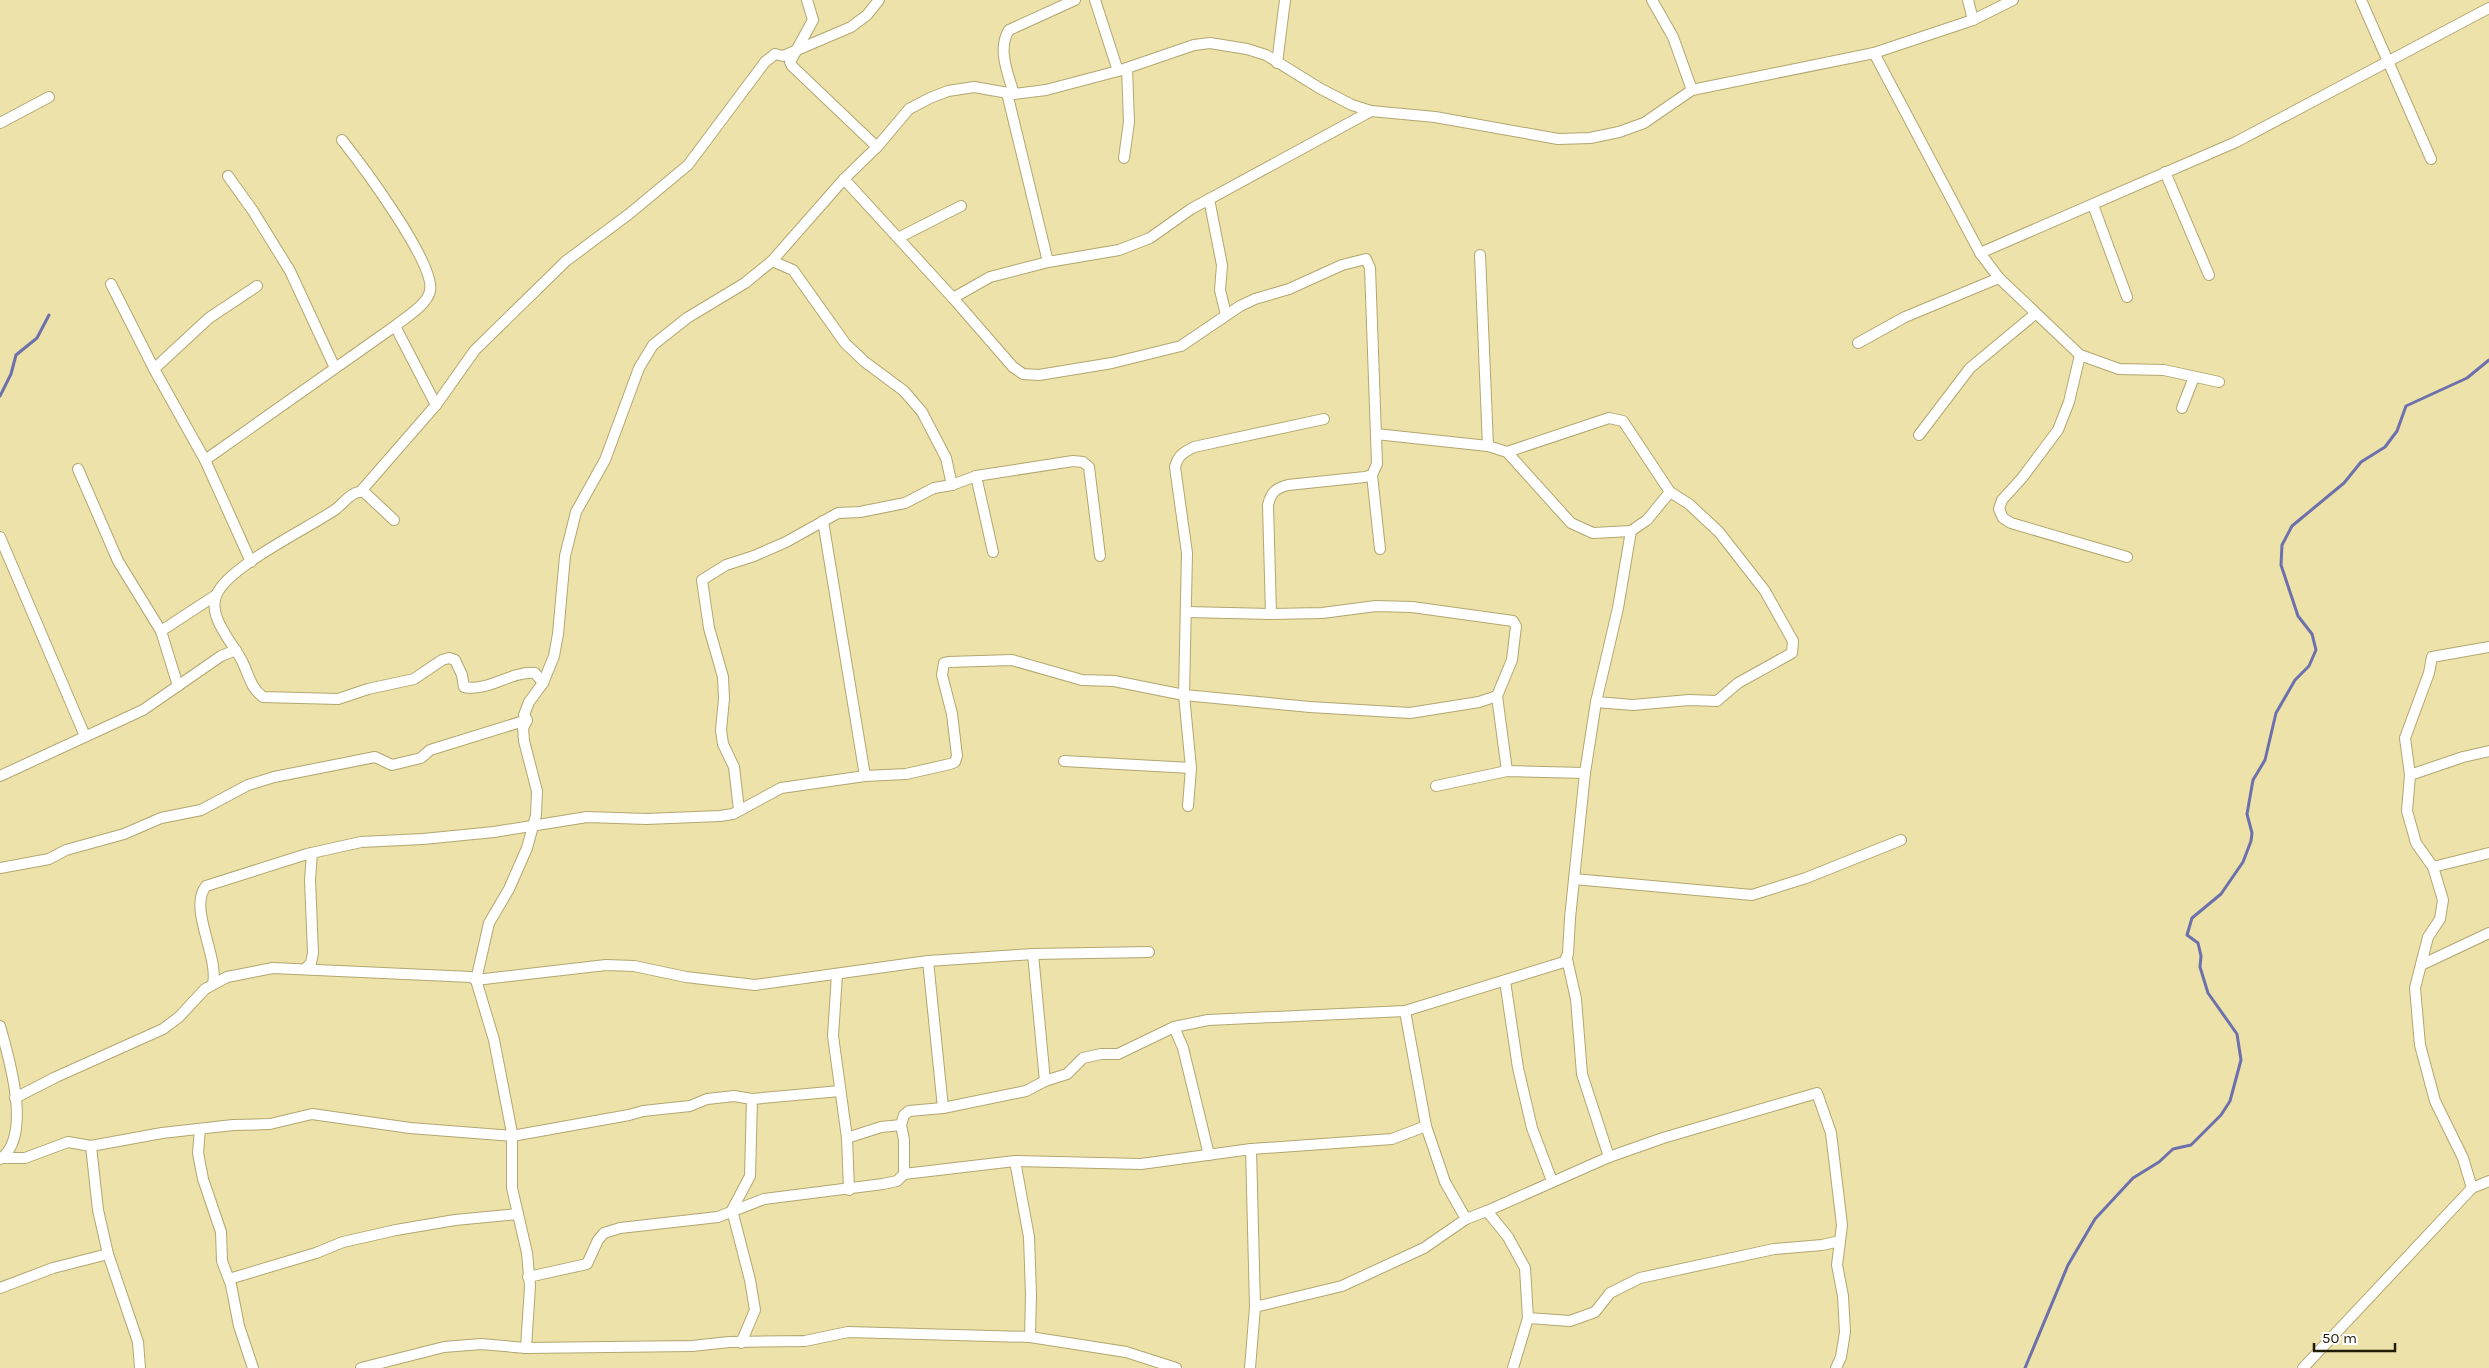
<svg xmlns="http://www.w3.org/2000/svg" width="2489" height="1368" viewBox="0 0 2489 1368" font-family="Karla,sans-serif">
	<rect width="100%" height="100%" fill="#ede2a9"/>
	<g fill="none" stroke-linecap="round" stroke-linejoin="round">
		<g stroke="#6c71ad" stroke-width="3">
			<path d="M0,396L11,374L16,355L37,338L49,315"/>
			<path d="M2025,1368L2068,1265L2095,1219L2133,1178L2159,1162L2173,1149L2191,1145L2221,1115L2230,1101L2241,1060L2237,1034L2208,993L2200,967L2201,956L2198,943L2187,935L2192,918L2221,894L2243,862L2251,841L2252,833L2247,814L2253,780L2265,760L2276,713L2295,680L2309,666L2316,650L2312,634L2298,616L2281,565L2282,545L2292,526L2344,483L2361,462L2385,447L2397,431L2406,406L2467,378L2489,360"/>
		</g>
		<g stroke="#b2a770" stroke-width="12">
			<g id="minor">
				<path d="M807,0L813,20L790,62L792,66L877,147"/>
				<path d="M1095,0L1118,71"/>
				<path d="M1652,0L1673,37L1692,90"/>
				<path d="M1968,0L1973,20"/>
				<path d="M2361,0L2431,159"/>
				<path d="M1874,53L1980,253L1999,278L2080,355L2119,369L2164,370L2219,382"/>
				<path d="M1277,63L1285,0"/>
				<path d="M1007,93L1048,262"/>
				<path d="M1014,94C1008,74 997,49 1009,30L1075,0"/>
				<path d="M0,123L49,97"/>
				<path d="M342,140C361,164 436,264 430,291C427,305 406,317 395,326"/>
				<path d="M1124,158L1129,122L1127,68"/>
				<path d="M2165,172L2209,275"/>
				<path d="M228,176L253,211L290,271L335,368"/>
				<path d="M844,179L953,298L1013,367L1023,374L1039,375L1112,363L1181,346L1240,306L1255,299L1289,289L1342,265L1366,259L1370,268L1377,464L1372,475L1365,477L1288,485C1276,488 1271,492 1268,505L1271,614"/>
				<path d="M1209,199L1222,265L1220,290L1226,315"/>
				<path d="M2093,205L2127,297"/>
				<path d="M898,238L961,206"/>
				<path d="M1980,253L2236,142L2489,8"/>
				<path d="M1480,255L1488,446"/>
				<path d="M772,261L793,270L845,343L865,362L904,391L922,412L946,458L952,485"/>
				<path d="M111,284L154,369L205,460L395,326L436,405"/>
				<path d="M953,298L990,277L1048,262L1119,250L1150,238L1191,209L1371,111"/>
				<path d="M1858,343L1905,317L1999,278"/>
				<path d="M2080,355L2069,402L2058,430L2022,478L2002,500L1999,509L2003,518L2011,523L2127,557"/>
				<path d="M154,369L209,318L257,286"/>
				<path d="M2182,408L2194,377"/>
				<path d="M1376,434L1488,446L1507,452L1609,418L1623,421L1670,492L1647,520L1631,531L1593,533L1571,523L1507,452"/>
				<path d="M1919,435L1970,368L2035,314"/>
				<path d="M205,460L251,562"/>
				<path d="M78,469L118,561L161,631"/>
				<path d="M1372,475L1380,549"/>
				<path d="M976,476L993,552"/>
				<path d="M361,491L436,405L475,350L566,261L629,214L688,165L765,62L775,54L783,56L851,27L867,15L879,0"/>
				<path d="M394,520L364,492C352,490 344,503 336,509C309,528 226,567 216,596C208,618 233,643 242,661C249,675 250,687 263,697L338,699L368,689L414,679L442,660L449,658L455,660L462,675L464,687C489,692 510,671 535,673L543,683"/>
				<path d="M823,521L865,776"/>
				<path d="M1631,531L1618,608L1596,702L1633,705L1689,700L1717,701L1738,683L1792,653L1793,641L1765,591L1719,532L1689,504L1670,492"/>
				<path d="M0,537L85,736"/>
				<path d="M1187,612L1271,614L1322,613L1376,606L1412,607L1513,621L1516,626L1512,660L1497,696L1507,771"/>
				<path d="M178,686L161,631L216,595"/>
				<path d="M1064,761L1191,768"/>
				<path d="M2410,775L2463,757L2489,751"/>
				<path d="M0,776L143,710L221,656L236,650"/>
				<path d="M1436,786L1507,771L1585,773"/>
				<path d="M1188,806L1191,768L1184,695L1187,553L1175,467C1178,455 1184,452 1194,447L1324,419"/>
				<path d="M739,810L734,767L723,744L721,730L724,699L723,677L709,628L702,580L726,565L754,556L786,542L838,513L860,512L905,503L934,488L952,485L976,476L1073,461L1083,462L1089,467L1100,556"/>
				<path d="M2433,867L2489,853"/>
				<path d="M0,868L49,859L66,850L124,834L161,818L201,810L248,785L274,777L375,757L392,765L421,758L430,750L527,720"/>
				<path d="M1574,879L1752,895L1806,878L1901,840"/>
				<path d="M1033,954L1045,1081"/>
				<path d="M928,961L943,1108"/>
				<path d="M2421,965L2489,933"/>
				<path d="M305,969L311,963L313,953L310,880L312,853"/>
				<path d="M837,974L833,1036L847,1138L849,1190"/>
				<path d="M1505,981L1518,1068L1532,1128L1552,1181"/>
				<path d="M213,984C219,956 188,908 206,886L307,854L361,842L423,839L494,832L587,817L646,819L720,816L733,814L781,788L865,776L906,774L950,764L955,762L957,756L952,714L942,675L944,663L948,662L1012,660L1082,680L1114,681L1184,695L1310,707L1410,713L1479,702L1497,696"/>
				<path d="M0,1026C9,1058 33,1137 0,1159"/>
				<path d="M1174,1027L1183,1048L1209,1155"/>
				<path d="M15,1098L56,1077L163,1029L179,1017L205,989L227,977L273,968L471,977L476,980L606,965L634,966L686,977L755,985L928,961L1033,954L1149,952"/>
				<path d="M752,1099L840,1091"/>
				<path d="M200,1129L198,1153L203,1179L221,1232L222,1261L231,1285L239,1326L253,1368"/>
				<path d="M847,1138L881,1127L901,1125"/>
				<path d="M91,1146L98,1210L108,1254"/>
				<path d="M1251,1149L1392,1139L1426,1126"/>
				<path d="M1609,1157L1663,1138L1817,1093L1831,1133L1842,1225L1837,1265L1843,1296L1845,1332L1841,1357L1836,1368"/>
				<path d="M2,1158H25L68,1142L91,1146L162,1133L233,1125L270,1124L312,1114L410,1128L512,1136L629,1115L643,1111L690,1106L707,1099L734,1096L752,1099L750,1176L732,1210L750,1280L755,1310L741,1343"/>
				<path d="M1015,1161L1029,1237L1031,1294L1030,1337"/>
				<path d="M904,1174L1015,1161L1141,1164L1251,1149L1255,1307"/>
				<path d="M2472,1188L2463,1158L2435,1101L2420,1045L2415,988L2428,937L2440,919L2443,900L2433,867L2416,843L2407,811L2410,775L2405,738L2429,673L2432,657L2489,647"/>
				<path d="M1487,1211L1609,1157L1582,1074L1576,999L1567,959"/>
				<path d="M1466,1219L1487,1211L1508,1237L1525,1268L1528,1318L1513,1368"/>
				<path d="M528,1277L587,1264L598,1240L604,1233L620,1228L718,1217L764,1199L883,1184L897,1181L904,1174V1140L901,1125L904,1115L909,1111L943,1108L1026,1091L1045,1081L1067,1074L1083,1058L1101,1054H1118L1174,1027L1208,1020L1405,1011L1564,962L1568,954L1570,918L1585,773L1596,702"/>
				<path d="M229,1279L316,1253L343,1242L396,1230L455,1220L518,1214"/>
				<path d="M0,1288L53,1268L108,1254L138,1342L140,1368"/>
				<path d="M1528,1318L1570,1321L1595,1312L1610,1293L1640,1278L1774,1249L1822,1245L1840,1241"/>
				<path d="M526,1348L530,1286L527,1253L512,1188V1133L494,1040L476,980L489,923L509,889L527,848L536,815L537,791L524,741L523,728L527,720L524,715L529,702L543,683L554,656L558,634L565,556L576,512L605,460L639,368L653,345L687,318L745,283L772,261L844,179L877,147L909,109L930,98L948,91L974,87L1014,94L1046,90L1118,71L1194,45L1210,43L1247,49L1266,55L1321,89L1352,105L1371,111L1435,117L1558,139L1590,138L1619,132L1644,123L1692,90L1874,53L1973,20L2013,0"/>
				<path d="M361,1368L444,1347L481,1344L526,1348L692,1346L729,1342L805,1341L848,1332L1030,1337L1126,1352L1176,1368"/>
				<path d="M1250,1368L1255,1307L1342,1286L1424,1248L1466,1219L1445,1182L1426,1126L1405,1011"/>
				<path d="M2303,1368L2472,1188L2489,1181"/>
			</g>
		</g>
		<use href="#minor" stroke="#fff" stroke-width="10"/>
	</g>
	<path d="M2314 1343v8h81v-8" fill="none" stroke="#211c06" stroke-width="2.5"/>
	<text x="2322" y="1343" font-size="15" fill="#211c06" stroke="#ffffff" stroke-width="4" paint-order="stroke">50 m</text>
</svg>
